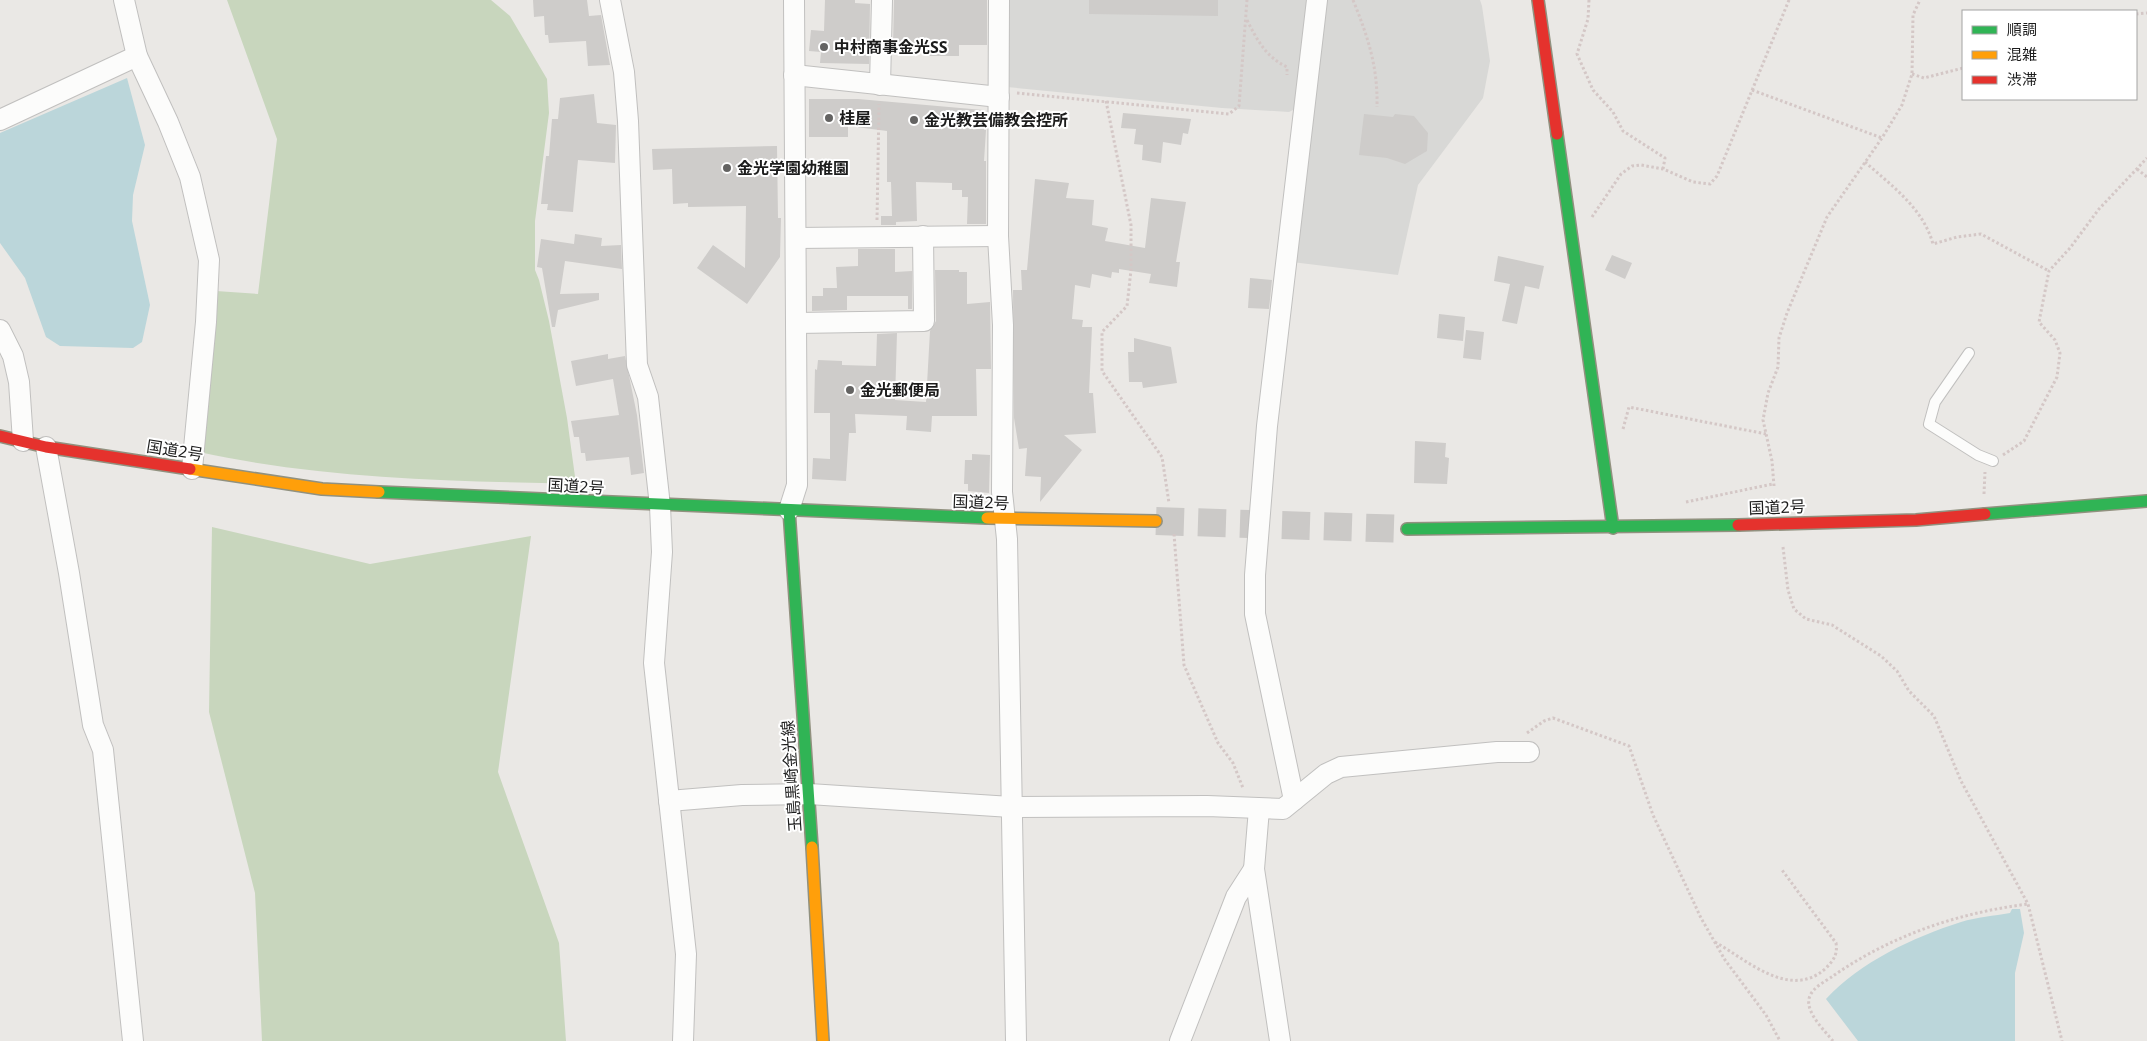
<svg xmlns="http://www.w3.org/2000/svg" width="2147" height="1041" viewBox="0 0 2147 1041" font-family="'Noto Sans','Noto Sans JP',sans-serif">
	<rect width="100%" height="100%" fill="#eae8e5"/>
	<g fill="#d8d8d6">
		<path d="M1007,0H1310L1297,108L1289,112L1222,108L1007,87Z"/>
		<path d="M1322,0H1480L1482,6L1490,61L1483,98L1418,185L1398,275L1292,262Z"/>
	</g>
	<g fill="#c8d6bd">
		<path d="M227,0H491L510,16L547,79L549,113L535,221V270L539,280L549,321L567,418L576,484C451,481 323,479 199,452L216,291L258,294L277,139Z"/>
		<path d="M212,527L370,564L531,536L498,772L559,943L566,1041H262L255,893L209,712Z"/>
	</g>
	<g fill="#bbd6da">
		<path d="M127,78L145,145L133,195L132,221L150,305L142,342L133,348L60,346L46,337L25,278L0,243V133Z"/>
		<path d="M2012,909H2020L2024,933L2015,973V1041H1858L1826,999C1860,962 1914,937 1961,922C1977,917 1994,916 2010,913Z"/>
	</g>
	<g fill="#ceccca">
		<path d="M533,0H587L589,16L601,15L610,65L588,66L586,41L549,43L548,35H545L544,16L534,17Z"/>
		<path d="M825,0H855V3L870,4L869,64L820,63L821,52L809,51L811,30L824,31Z"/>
		<path d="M894,0H987V45H959V56H928V47L893,45Z"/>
		<path d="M1089,0H1218V16L1089,14Z"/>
		<path d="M594,94L597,123L616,125L615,163L578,160L573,212L547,210L548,204H541L546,156H549L552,119H558L560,98Z"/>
		<path d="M809,99H858L983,110L982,115H987L984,161H986V224H967L968,197H962V190H952V183L916,182L917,221L896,222V225H881V216H892L891,182H887V131L848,126V137H809Z"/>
		<path d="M1123,113L1191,119L1188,134L1183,133L1181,145L1163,142L1161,163L1142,160L1143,145L1134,144L1136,129L1121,128Z"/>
		<path d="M1364,114L1393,117L1395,114L1414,116L1428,133L1427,151L1405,164L1387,158L1359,155Z"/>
		<path d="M777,146L778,218H781L780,257L747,304L697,268L713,245L745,268L746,206L688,207V203L673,204L672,169L653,170L652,149Z"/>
		<path d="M1035,179L1069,183L1066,198L1094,200L1092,225L1108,228L1105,241L1145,248L1151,198L1186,202L1176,262H1180L1177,287L1149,283L1151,274L1119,269V273L1112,272L1111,278L1092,274L1090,288L1075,285L1072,319L1083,320L1082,327H1092L1089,393H1093L1096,433L1064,435L1082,450L1040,502L1041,477L1025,476L1027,448L1019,449L1014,418L1013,290H1022L1021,270H1027Z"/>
		<path d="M575,234L602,238L601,246L621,245L622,269L565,261L560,294L599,293V300L558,310L555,327H552L542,268L537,267L541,239L574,244Z"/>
		<path d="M858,249H895V272L912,271V309H908V296H847V310L812,311V296H823V288H837L836,267L858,266Z"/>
		<path d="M1612,255L1632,263L1625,279L1605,270Z"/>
		<path d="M1498,256L1544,266L1539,289L1525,286L1517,324L1502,321L1510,284L1494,281Z"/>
		<path d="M935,270H959V272H967V304L990,302L991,369H976L977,416H932L931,432L906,430L907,416L855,414L856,433H849L846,481L812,479L813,458L830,459V413H814L815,369L817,370L818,360L842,361V365L876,366L877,334L897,333L895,400L926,402L930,331L936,321Z"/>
		<path d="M1250,278L1272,280L1269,309L1248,308Z"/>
		<path d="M1439,314L1465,317L1463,341L1437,338Z"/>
		<path d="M1466,330L1484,332L1481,360L1463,358Z"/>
		<path d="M1134,338L1171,347L1177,383L1143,388L1142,382H1129L1128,352H1134Z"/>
		<path d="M608,354V359L625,356L637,415L644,473L631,475L629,457L586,461L585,453H581L579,437H574L571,421L619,415L613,379L576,386L571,361Z"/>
		<path d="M1415,441L1446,443L1445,457L1449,458L1447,484L1414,483Z"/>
		<path d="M972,454L990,455L989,493L968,491V484H964L965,460H972Z"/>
	</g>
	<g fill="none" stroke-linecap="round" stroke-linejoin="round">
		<path stroke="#cbc9c7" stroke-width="28" stroke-dasharray="28 14" stroke-linecap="butt" d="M1156,521L1407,529"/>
		<g stroke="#c1c0bf" stroke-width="12">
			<path id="lane" d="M1969,353L1935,402L1929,424L1978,455L1993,461"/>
		</g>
		<g stroke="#c1c0bf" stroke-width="22">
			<g id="street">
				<path d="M124,0L137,56L168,122L190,177L209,260L206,322L192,469"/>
				<path d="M610,0L624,72L628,121L637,365L648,397L660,506L662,552L654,663L686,954L683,1041"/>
				<path d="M999,0L998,236L1003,325L1002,492L1007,539L1016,1041"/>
				<path d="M794,75L999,97"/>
				<path d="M880,85L882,0"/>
				<path d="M0,120L137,56"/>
				<path d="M796,238L998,236"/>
				<path d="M797,323L924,321L923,236"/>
				<path d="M0,330L13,356L19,382L23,441"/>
				<path d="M46,447L69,573L93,725L103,750L133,1041"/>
				<path d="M789,510L797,485L794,0"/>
				<path d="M1294,800L1255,614V575L1267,426L1317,0"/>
				<path d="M669,801L742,795L809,794L1011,807L1207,806L1283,809L1326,774L1341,767L1497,752H1529"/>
				<path d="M1259,809L1254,869L1280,1041"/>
				<path d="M1180,1041L1236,897L1254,869"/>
			</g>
		</g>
		<g stroke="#91917f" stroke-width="14">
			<g id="fast">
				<path d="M1557,134L1613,528"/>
				<path d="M379,492L987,518"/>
				<path d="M789,510L812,847"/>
				<path d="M1985,514L2147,501"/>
				<path d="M1407,529L1738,525"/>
			</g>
		</g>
		<g stroke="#91917f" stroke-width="14">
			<g id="slow">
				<path d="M190,469L322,489L379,492"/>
				<path d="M987,518L1156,521"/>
				<path d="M812,847L823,1041"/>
			</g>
		</g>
		<g stroke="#91917f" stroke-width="14">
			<g id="jam">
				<path d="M1538,0L1557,134"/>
				<path d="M0,436L46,447L190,469"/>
				<path d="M1738,525L1916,520L1985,514"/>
			</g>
		</g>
		<g stroke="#d4c7c6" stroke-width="3" stroke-dasharray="2.5 2.5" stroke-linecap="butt">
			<path d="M1353,0C1368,37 1378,67 1377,107"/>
			<path d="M1589,0L1588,19L1577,54L1593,90L1613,112L1623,131L1665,158L1663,169"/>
			<path d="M2136,14L2147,13"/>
			<path d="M1247,20C1257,40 1266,57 1287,67V75"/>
			<path d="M1912,74L1924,78L1963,68"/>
			<path d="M1752,90L1882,138"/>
			<path d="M1017,93L1229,114L1239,106L1247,0"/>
			<path d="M1106,101L1131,225V270L1127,306L1102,332V371L1162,457L1169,503"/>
			<path d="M1865,162C1892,186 1923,208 1933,244L1957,237L1981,234L2049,271"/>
			<path d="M2137,169L2147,177"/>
			<path d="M1592,217L1621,174L1632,166L1641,165L1663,169L1693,182L1710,184L1717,176L1789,0"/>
			<path d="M877,220L879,104"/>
			<path d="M1623,429L1629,407L1766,434"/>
			<path d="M2003,455L2024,441L2057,377L2060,353L2055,340L2039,322L2049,271L2070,248L2099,209L2147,158"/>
			<path d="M1774,486L1772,461L1763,420L1768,393L1778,367L1779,338L1787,313L1827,217L1882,138L1902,105L1912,74L1913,15L1920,0"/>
			<path d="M1984,494L1985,472"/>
			<path d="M1686,502L1773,484"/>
			<path d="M1174,534L1184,665L1218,743L1233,763L1243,788"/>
			<path d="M1783,547L1788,590L1794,609L1806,619L1832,625L1881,656L1897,671L1909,691L1934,716L1961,781L2028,904L2062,1041"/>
			<path d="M1527,733L1544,721L1553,718L1629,746L1653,815L1701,918L1725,960L1766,1015L1780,1041"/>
			<path d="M1715,942C1747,960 1789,1000 1825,969C1833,961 1838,955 1836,943L1782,870"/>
			<path d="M1833,1041C1825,1031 1806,1013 1809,999C1811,988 1826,981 1833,976C1892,935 1958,913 2028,904"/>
		</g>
		<use href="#lane" stroke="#fcfcfb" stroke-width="10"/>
		<use href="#street" stroke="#fcfcfb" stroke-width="20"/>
		<use href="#fast" stroke="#30b455" stroke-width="11"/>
		<use href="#slow" stroke="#ff9f0a" stroke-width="11"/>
		<use href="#jam" stroke="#e5322d" stroke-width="11"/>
	</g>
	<g fill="#646362" stroke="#fff" stroke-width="2">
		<circle cx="824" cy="47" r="5"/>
		<circle cx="829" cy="118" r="5"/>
		<circle cx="914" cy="120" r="5"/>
		<circle cx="727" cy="168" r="5"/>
		<circle cx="850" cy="390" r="5"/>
	</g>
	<g text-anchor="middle" stroke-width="4" stroke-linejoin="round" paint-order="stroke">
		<g font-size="16" font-weight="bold" fill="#1c1c1c" stroke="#fff" text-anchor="start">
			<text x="834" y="53">中村商事金光SS</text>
			<text x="839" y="124">桂屋</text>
			<text x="924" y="126">金光教芸備教会控所</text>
			<text x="737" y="174">金光学園幼稚園</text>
			<text x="860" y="396">金光郵便局</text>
		</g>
		<g font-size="16" fill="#1c1c1c" stroke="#fff">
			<text transform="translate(175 450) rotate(9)" y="6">国道2号</text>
			<text transform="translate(576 486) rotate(3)" y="6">国道2号</text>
			<text transform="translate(981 502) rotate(2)" y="6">国道2号</text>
			<text transform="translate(1777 507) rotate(-2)" y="6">国道2号</text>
			<text transform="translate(791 776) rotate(-94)" y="6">玉島黒崎金光線</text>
		</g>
	</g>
	<rect x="1962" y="10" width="175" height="90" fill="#ffffff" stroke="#a4a4a4"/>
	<rect x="1972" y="26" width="25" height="8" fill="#30b455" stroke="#a4a4a4"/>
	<text x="2007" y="35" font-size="15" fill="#1c1c1c">順調</text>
	<rect x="1972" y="51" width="25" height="8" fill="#ff9f0a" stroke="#a4a4a4"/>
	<text x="2007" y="60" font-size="15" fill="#1c1c1c">混雑</text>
	<rect x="1972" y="76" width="25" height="8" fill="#e5322d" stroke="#a4a4a4"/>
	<text x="2007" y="85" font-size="15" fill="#1c1c1c">渋滞</text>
</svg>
